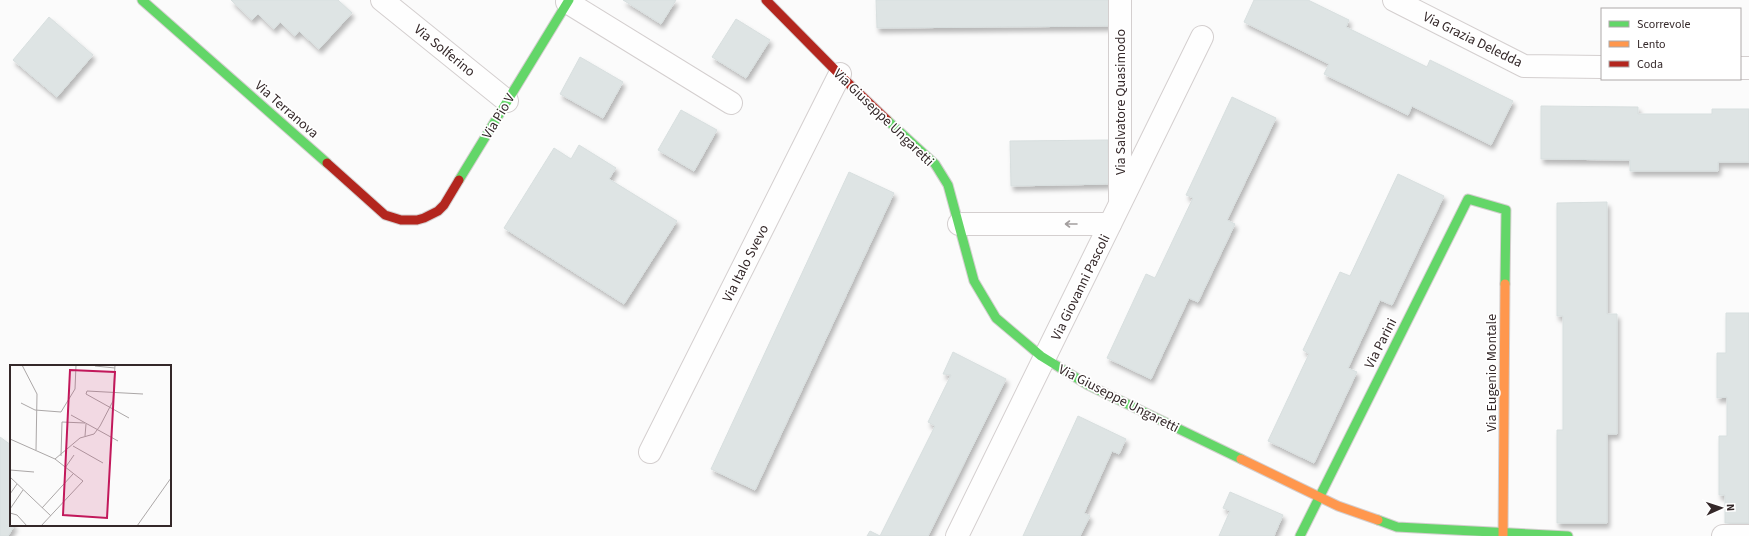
<svg xmlns="http://www.w3.org/2000/svg" width="1749" height="536" viewBox="0 0 1749 536" font-family="'Source Sans 3',sans-serif">
	<defs>
		<filter id="shadow"><feDropShadow dx="2.5" dy="4.5" stdDeviation="2" flood-color="#0004"/></filter>
	</defs>
	<rect width="100%" height="100%" fill="#fbfbfb"/>
	<g fill="#dee4e4" stroke="#d8dfdf" filter="url(#shadow)">
		<path d="M231,0H338L352,13L319,49L299,31L295,36L280,22L274,29L258,14L252,20Z"/>
		<path d="M623,0H676L661,24Z"/>
		<path d="M876,0H1109V26L877,28Z"/>
		<path d="M1254,0H1308L1349,20L1346,27L1427,67L1430,60L1513,101L1491,145L1412,106L1408,115L1324,74L1329,64L1244,22Z"/>
		<path d="M49,17L93,55L57,97L13,60Z"/>
		<path d="M736,19L770,40L746,78L712,57Z"/>
		<path d="M580,57L623,82L603,118L560,94Z"/>
		<path d="M1232,97L1276,118L1227,220L1235,224L1198,302L1189,298L1151,379L1107,358L1146,274L1155,278L1193,198L1186,195Z"/>
		<path d="M1541,106L1638,107V114H1712V109H1749V162H1718V171H1630V160L1541,159Z"/>
		<path d="M681,110L717,130L694,171L658,150Z"/>
		<path d="M1108,140L1109,184L1011,186L1010,141Z"/>
		<path d="M579,145L616,168L609,179L677,221L624,304L504,228L554,148L571,159Z"/>
		<path d="M849,172L894,193L755,490L711,469Z"/>
		<path d="M1398,174L1444,196L1392,305L1380,300L1348,368L1357,372L1314,463L1268,441L1309,354L1303,350L1340,272L1350,276Z"/>
		<path d="M1607,202V314H1617V434H1607V523H1557V430H1563V316H1557V203Z"/>
		<path d="M1726,313H1749V523H1725V495H1719V436H1727V397L1717,398V353H1726Z"/>
		<path d="M953,352L1006,379L928,536H867L870,531L880,536L935,426L928,422L951,375L943,374Z"/>
		<path d="M1078,416L1126,439L1119,454L1112,451L1084,513L1090,516L1080,536H1023Z"/>
		<path d="M0,437L11,445V525H15L8,536H0Z"/>
		<path d="M1230,492L1283,515L1274,536H1219L1230,511L1223,508Z"/>
	</g>
	<g fill="none" stroke-linecap="round" stroke-linejoin="round">
		<g stroke="#d4cfcf" stroke-width="24">
			<g id="street">
				<path d="M382,0L507,101"/>
				<path d="M1394,0L1524,66L1602,67"/>
				<path d="M567,2L731,103"/>
				<path d="M1740,68H1749"/>
				<path d="M1120,199V0"/>
				<path d="M959,224H1110"/>
				<path d="M650,452L840,74"/>
				<path d="M957,536L1202,37"/>
				<path d="M1723,536H1749"/>
			</g>
		</g>
		<g stroke="#d4cfcf" stroke-width="11">
			<g id="fast">
				<path d="M142,0L327,163"/>
				<path d="M887,120L935,164L948,185L974,281L996,318L1041,356L1088,385L1241,459"/>
				<path d="M459,180L569,0"/>
				<path d="M1378,520L1397,527L1568,536"/>
				<path d="M1300,536L1468,199L1506,210L1505,284"/>
			</g>
		</g>
		<g stroke="#d4cfcf" stroke-width="11">
			<g id="slow">
				<path d="M1241,459L1338,506L1378,520"/>
				<path d="M1503,536L1505,284"/>
			</g>
		</g>
		<g stroke="#d4cfcf" stroke-width="11">
			<g id="jam">
				<path d="M766,0L844,79L887,120"/>
				<path d="M327,163L385,215L401,220H417L424,218L438,211L444,205L459,180"/>
			</g>
		</g>
		<use href="#street" stroke="#fefefe" stroke-width="22"/>
		<use href="#fast" stroke="#63d668" stroke-width="9"/>
		<use href="#slow" stroke="#ff974d" stroke-width="9"/>
		<use href="#jam" stroke="#b3261e" stroke-width="9"/>
	</g>
	<defs><path id="oneway-shaft" d="M-6 0H5M1.5-3L5.5 0L1.5 3" fill="none" stroke-width="1.6" stroke-linecap="round" stroke-linejoin="round"/></defs>
	<use stroke="#a39e9e" href="#oneway-shaft" transform="translate(1071 224) rotate(-180)"/>
	<g text-anchor="middle" stroke-width="3.5" stroke-linejoin="round" paint-order="stroke">
		<g font-size="14" fill="#342829" stroke="#fff">
			<text transform="translate(1473 39) rotate(26)" y="5">Via Grazia Deledda</text>
			<text transform="translate(445 50) rotate(39)" y="5">Via Solferino</text>
			<text transform="translate(1120 102) rotate(-90)" y="5">Via Salvatore Quasimodo</text>
			<text transform="translate(287 109) rotate(41)" y="5">Via Terranova</text>
			<text transform="translate(498 116) rotate(-59)" y="5">Via Pio V</text>
			<text transform="translate(884 117) rotate(44)" y="5">Via Giuseppe Ungaretti</text>
			<text transform="translate(745 263) rotate(-63)" y="5">Via Italo Svevo</text>
			<text transform="translate(1080 287) rotate(-64)" y="5">Via Giovanni Pascoli</text>
			<text transform="translate(1380 343) rotate(-63)" y="5">Via Parini</text>
			<text transform="translate(1491 373) rotate(-90)" y="5">Via Eugenio Montale</text>
			<text transform="translate(1119 398) rotate(27)" y="5">Via Giuseppe Ungaretti</text>
		</g>
	</g>
	<g transform="translate(10 365)">
		<rect width="161" height="161" fill="#fbfbfb"/>
		<path fill="none" stroke="#aba7a7" stroke-width="1" d="M12,0L27,29L26,85M85,1L105,3M11,38L25,45L51,47L65,24L66,0M61,50L108,76M119,53L76,29L77,26L133,29M75,71L76,59M0,74L45,94L73,116L31,161M63,81L93,98M51,91L52,57L75,58M45,94L70,73L84,69L90,61L103,36L105,0M55,103L64,90M0,105L24,107M0,112L41,151M0,129L7,119M32,143L63,109M0,144L13,125M0,148L7,150L17,161M127,161L161,113"/>
		<path fill="#c2185b" fill-opacity="0.15" stroke="#c2185b" stroke-width="2" d="M60,5L105,7L97,153L53,150Z"/>
		<rect width="161" height="161" fill="none" stroke="#342829" stroke-width="2"/>
	</g>
	<rect x="1601" y="8" width="140" height="72" fill="#ffffff" stroke="#aea9a9"/>
	<rect x="1609" y="21" width="20" height="6" fill="#63d668" stroke="#aea9a9"/>
	<text x="1637" y="28" font-size="12" fill="#342829">Scorrevole</text>
	<rect x="1609" y="41" width="20" height="6" fill="#ff974d" stroke="#aea9a9"/>
	<text x="1637" y="48" font-size="12" fill="#342829">Lento</text>
	<rect x="1609" y="61" width="20" height="6" fill="#b3261e" stroke="#aea9a9"/>
	<text x="1637" y="68" font-size="12" fill="#342829">Coda</text>
	<g transform="translate(1721 508) rotate(87)" stroke="#ffffff" stroke-width="3" paint-order="stroke">
	<path d="M0-3L7 15L0 10L-7 15Z" fill="#342829"/>
	<text y="-6" font-size="11" font-weight="bold" text-anchor="middle" fill="#342829">N</text>
	</g>
</svg>
